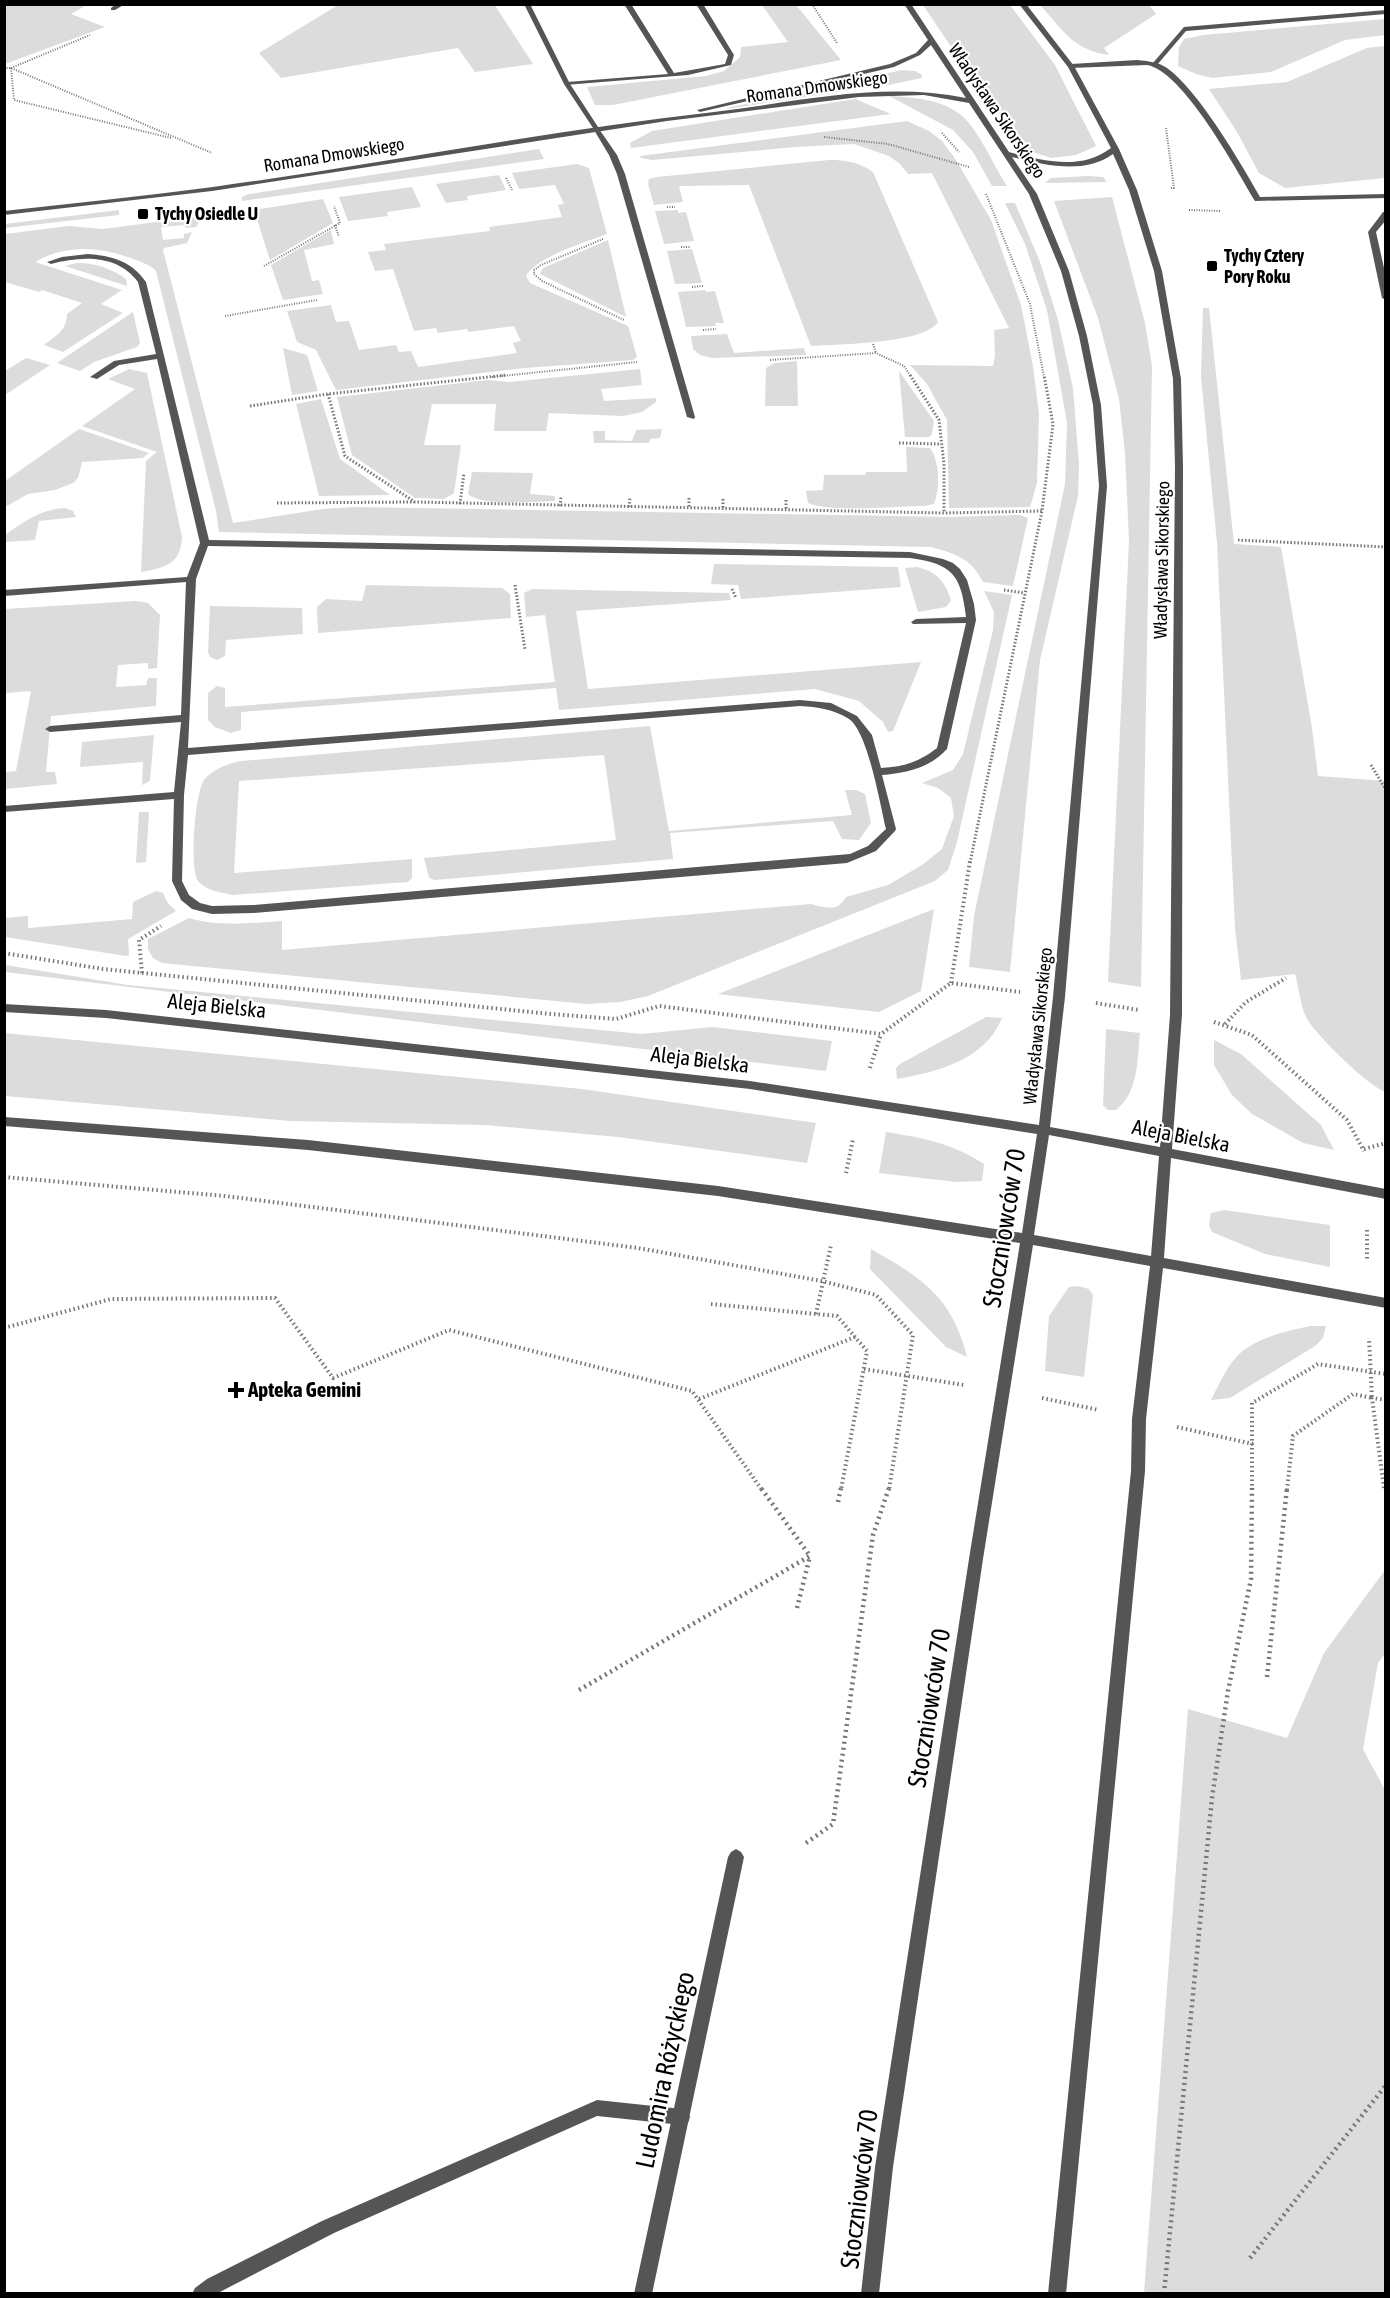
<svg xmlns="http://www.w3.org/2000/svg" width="1390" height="2298" viewBox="0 0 1390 2298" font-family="'Asap Condensed',sans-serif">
	<rect width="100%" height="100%" fill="#fff"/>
	<g fill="#dcdcdc">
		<path d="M5,4L87,5L71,14L105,27L5,64Z"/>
		<path d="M494,4L533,64L475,72L458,48L281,78L259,53L338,5Z"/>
		<path d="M762,5H796L841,60L613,105H595L587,87L706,76L724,71L740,57L741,47L788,42Z"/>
		<path d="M923,5H1010L1055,65L1096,146L1076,155L1051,158L1026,150L986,99Z"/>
		<path d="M1040,5H1149L1156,14L1104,48L1109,55C1073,50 1063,30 1040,5Z"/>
		<path d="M1385,19V35L1345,40L1271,72L1212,78L1196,74L1178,66L1179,47L1184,39L1203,35Z"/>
		<path d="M1385,46V178L1285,188L1259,173L1237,132L1209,89L1287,82L1367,48Z"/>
		<path d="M902,70L915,71L922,75V78L879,87L870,77Z"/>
		<path d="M844,83L851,90L726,109L727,108Z"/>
		<path d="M889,96C911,97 942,99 961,115C978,129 994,166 1007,186H992L973,152L953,130Z"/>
		<path d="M855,99L891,114L631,148L630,143L652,131Z"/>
		<path d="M907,121L929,131L942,141L956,160L991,220L1021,305L1033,366L1039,414L1037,483L1030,507L949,508L947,420L927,384L910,365L993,366L995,356L994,330L1009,328L932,173L908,174L900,164L889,156L854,144L796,147L652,160L641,158L640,156Z"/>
		<path d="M539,149L544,159L242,201V197L249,194Z"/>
		<path d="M829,160C847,160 858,162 873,172L938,322C924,344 838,344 811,346L749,185L679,186L683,202L654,205L648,184L649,179L657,177Z"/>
		<path d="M577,164L589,168L607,234C586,242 536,257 526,276L530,283L628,326L637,357L633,360L525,368L336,390L316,350L297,342L287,311L331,305L336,322L349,321L359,350L396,345L399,352L411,351L418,367L517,353L513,343L521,341L514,326L468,332L467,329L438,333L436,328L414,331L393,269L375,271L368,252L386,250L384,244L490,231L489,227L562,217L558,205L564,204L555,185L519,189L512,173Z"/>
		<path d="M499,175L506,190L467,196L468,200L446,203L436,184Z"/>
		<path d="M1089,176L1103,177L1107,182L1045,183L1051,178Z"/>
		<path d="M412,187L421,207L387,212L388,216L348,221L339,197Z"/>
		<path d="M1112,197L1145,323L1152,366L1141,987L1108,982L1129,541L1125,453L1119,399L1098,318L1054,201Z"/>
		<path d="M323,199L333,223L270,260L254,210Z"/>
		<path d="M1005,203H1015L1040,262L1058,320L1073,388L1079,464L1078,496L1040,660L1010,972L969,967L974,916L1065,484L1067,423L1047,310L1025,244Z"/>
		<path d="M119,210V215L5,228V224Z"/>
		<path d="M678,210V213L686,212L694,241L664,244L655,211Z"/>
		<path d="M202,216L196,227L186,228L184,225L161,227L163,240L184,238V234L192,232L187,243L164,248L163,250L233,523L323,509L354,507L950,517L1020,515L1028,518L1013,586L983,582C971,558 956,554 931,547L219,532L216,511L156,271C149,264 141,262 131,258C99,247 66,244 35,262L122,290L101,304L123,313L63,352L44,345C56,336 67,330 67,314L82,303L42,290L39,292L5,282V234L69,226L103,229Z"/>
		<path d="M331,230L334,244L304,250L312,281L319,280L323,294L283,300L271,265Z"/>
		<path d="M608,240L626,317L540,274L543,268Z"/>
		<path d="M692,249L702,283L675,284L667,251Z"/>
		<path d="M76,263C92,262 114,269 126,279L127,286L65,266Z"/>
		<path d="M705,290L706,292L715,291L724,323H715L716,326L686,327L678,292Z"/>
		<path d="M1203,308H1209L1234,544L1281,547L1312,728L1318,776L1385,781V1092C1366,1084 1318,1037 1307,1019C1300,1006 1299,987 1295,974L1241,980L1235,928L1217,543L1201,377Z"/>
		<path d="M133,312L140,343L137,347L94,362L80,371L57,363Z"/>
		<path d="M727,334L734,353L804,348L806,355L712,358L700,355L693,349L691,336Z"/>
		<path d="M283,348L307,355L318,391L292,395Z"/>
		<path d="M26,358L50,365L5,395V371Z"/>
		<path d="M797,361L798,406H765L766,368L775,363Z"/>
		<path d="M129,369L147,373L182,537C181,564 165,568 141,572L146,461L157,452L82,426L135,389L108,379Z"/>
		<path d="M640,369L642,385L601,389L604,401L656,398V402L642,412L623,416L549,413L546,431H494L496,404H432L424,445H461L454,493L444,499L415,498L352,455L337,397L488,380L509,382Z"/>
		<path d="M899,371L934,421L932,434L929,437H905Z"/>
		<path d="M321,399L340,459L390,495L319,496L296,404Z"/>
		<path d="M79,429L149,453L143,458L82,462L78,478L73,483L55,490L28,494L5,507V481Z"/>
		<path d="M662,429L660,438L650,439L649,443H594L593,431H605V440L632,441L636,430Z"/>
		<path d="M906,447L930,448C940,461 940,489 934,504L924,506C897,506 830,513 808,503L806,491L823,490L824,475H865L866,472H907Z"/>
		<path d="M472,472L533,473L530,494L555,496V501C535,501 482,507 468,494Z"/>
		<path d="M65,508L73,511L76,517L39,521L35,540L5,542V535C25,521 41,509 65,508Z"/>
		<path d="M714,564L898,567L901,587L741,599L738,585L711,584Z"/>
		<path d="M917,567C937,572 945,581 951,601L946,607L918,612L905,568Z"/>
		<path d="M366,585L502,588L510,594L511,618L318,633L317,607L326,599L362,601Z"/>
		<path d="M532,589L729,593L731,600L576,611L588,689L921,662L893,731L888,732L883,722L859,701L815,689L559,710L556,688L241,712V730L231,733L215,727L208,720V693L217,686L225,688V707L555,682L545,615L526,617L524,593Z"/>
		<path d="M984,591L1012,595L957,842L948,870L935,881L648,996L620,1002L587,1004L162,963L153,958L148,949V939L189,918C220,927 250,923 282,921V950L811,904C825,908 838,912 846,897L888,885L922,865L942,849L954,816L951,798L938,788L922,783L953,770L963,754L993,630L994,612Z"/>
		<path d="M136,601L148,603L160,615L157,668L148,669V663L118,665L116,687L146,685L148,678H157L156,706L51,716L46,772H55L57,784L5,789V772L16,771L31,691L5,693V609Z"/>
		<path d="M210,606L302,608L303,634L226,640L225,656L217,660L210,657L208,652Z"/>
		<path d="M650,726L669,831L852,815L845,790H856L865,794L871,823L859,840L842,839L833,821L670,833L673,859L435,880L429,878L424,858L616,840L604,755L239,781L234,873L412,859V878L408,882L232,895C221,892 206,891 198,881C189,868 195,793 204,780C213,769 227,764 241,761Z"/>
		<path d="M154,735L150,781L142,785L143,762L80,767L82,742Z"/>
		<path d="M139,812H149L146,862L136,863Z"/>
		<path d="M156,891L163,893L167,902L176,911L128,939L129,955L126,956L5,937V918L28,916V928L132,919L133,902Z"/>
		<path d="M934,909L921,991L879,1012L718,994Z"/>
		<path d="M5,965L128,985L642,1034L712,1027L832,1041L826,1071L5,972Z"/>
		<path d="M986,1017L1002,1018C985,1060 937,1072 897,1079L896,1068L900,1064Z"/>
		<path d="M1106,1029L1140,1033C1137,1061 1139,1091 1116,1110H1108L1103,1105Z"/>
		<path d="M4,1033L582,1089L816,1123L807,1163L618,1137L485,1125L290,1121L5,1096Z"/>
		<path d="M1214,1040L1241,1054L1321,1125L1334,1150L1303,1143L1252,1114L1232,1095L1214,1065Z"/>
		<path d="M886,1132C924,1138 951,1143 984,1164L982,1181L956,1182L879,1173Z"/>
		<path d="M1224,1210L1330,1225V1267L1265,1254L1212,1232L1209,1225L1211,1213Z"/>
		<path d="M871,1249C922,1278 952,1297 967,1357L946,1347L870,1269Z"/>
		<path d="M1078,1286L1089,1289L1093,1295L1084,1377L1045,1371L1049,1316L1069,1287Z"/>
		<path d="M1310,1326H1326L1323,1338L1315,1346L1230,1398L1211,1400C1220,1383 1229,1361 1244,1350C1263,1336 1288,1331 1310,1326Z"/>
		<path d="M1385,1570V1654L1378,1663L1363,1749L1386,1792L1385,2293H1144L1188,1709L1287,1738L1324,1653Z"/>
	</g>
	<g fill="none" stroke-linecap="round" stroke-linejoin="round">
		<g stroke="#777" stroke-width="2" stroke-dasharray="1 1.5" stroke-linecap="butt">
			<path d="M812,4L837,43"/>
			<path d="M4,68H11L212,153"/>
			<path d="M11,68L14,100L171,138"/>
			<path d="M11,68L90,35"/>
			<path d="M1166,128L1174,188H1171"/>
			<path d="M942,133L959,152"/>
			<path d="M824,137L888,144L969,167"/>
			<path d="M506,178L512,190"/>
			<path d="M986,194L1030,304L1044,377"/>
			<path d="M667,207H675"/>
			<path d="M1189,210L1221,211"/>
			<path d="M335,225L339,237"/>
			<path d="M603,239L541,265L534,270V274L542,281L624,320"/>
			<path d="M681,247H691"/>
			<path d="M264,266L340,223L334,206"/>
			<path d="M692,287L703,286"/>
			<path d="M225,316L317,300"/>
			<path d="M703,330L716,329"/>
			<path d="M873,344L876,353"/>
			<path d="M770,360L876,353L904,366L911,377"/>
			<path d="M492,377L637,362"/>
		</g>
		<g stroke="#777" stroke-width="3" stroke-dasharray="1.5 2" stroke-linecap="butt">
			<path d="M910,375L939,420L944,464V513"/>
			<path d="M328,394L345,456L415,502L944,513L1042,511"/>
			<path d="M250,406L328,394L507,375"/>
			<path d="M899,443L941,444"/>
			<path d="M689,498V508"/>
			<path d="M723,499V509"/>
			<path d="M786,500V510"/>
			<path d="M277,503L414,502"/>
			<path d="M460,504L464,473"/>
			<path d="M560,506L561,497"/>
			<path d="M629,507L630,497"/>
			<path d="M1238,540L1386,547"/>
			<path d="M515,585L525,650"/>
			<path d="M732,589L736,598"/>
			<path d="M1004,590L1024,593"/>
			<path d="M1371,765L1386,790"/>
			<path d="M970,863L1042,511L1053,424L1044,375"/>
		</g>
		<g stroke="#777" stroke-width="4" stroke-dasharray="1.5 3" stroke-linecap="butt">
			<path d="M4,953L103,969L551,1014L616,1019L659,1006L881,1034L951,983L1020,992"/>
			<path d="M142,973L139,940L161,926"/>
			<path d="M951,983L970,861"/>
			<path d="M1096,1003L1139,1010"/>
			<path d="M1214,1022L1252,1035L1347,1120L1364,1151"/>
			<path d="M1225,1024L1246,1002L1286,978"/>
			<path d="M870,1068L881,1034"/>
			<path d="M1364,1149L1386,1143"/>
			<path d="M846,1173L853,1139"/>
			<path d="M4,1177L225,1196L638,1248L822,1281L876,1295L913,1335L889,1490"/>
			<path d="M1367,1230V1261"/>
			<path d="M711,1304L837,1316L867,1351L841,1490"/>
			<path d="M816,1314L831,1245"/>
			<path d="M4,1328L111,1299L275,1298L333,1378L449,1330L692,1391L762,1490"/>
			<path d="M864,1369L964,1385"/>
			<path d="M1042,1398L1099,1410"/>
			<path d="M699,1399L855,1337"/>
			<path d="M1177,1427L1253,1444"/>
			<path d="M1384,1488L1372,1398L1386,1400"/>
			<path d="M1252,1490V1403L1318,1364L1386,1374"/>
			<path d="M1287,1490L1293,1436L1353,1394L1372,1398L1369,1338"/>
		</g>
		<g stroke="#777" stroke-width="4.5" stroke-dasharray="2 4" stroke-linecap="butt">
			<path d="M838,1502L841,1488"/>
			<path d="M797,1608L810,1556"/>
			<path d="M1267,1677L1287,1488"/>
			<path d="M579,1690L810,1556L761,1488"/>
			<path d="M806,1843L833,1824L873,1535L889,1488"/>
			<path d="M1250,2258L1386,2085"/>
			<path d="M1164,2294L1212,1798L1228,1691L1251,1579L1252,1488"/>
		</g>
		<g fill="#555" fill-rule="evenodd">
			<path d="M624,4H631L674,73L725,64L728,55L696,4H703L734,55L731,65L688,75L565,85L564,84L567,82L668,74Z"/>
			<path d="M1386,10V14L1186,31L1157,65L1152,64L1184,27Z"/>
			<path d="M597,128L599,129L617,155L625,174L695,417L694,419L687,417L617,174L609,155L594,130Z"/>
			<path d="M88,254C113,256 131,261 146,282L209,540L910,552L943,559L953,563L960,569L967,580L974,604L976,620L947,749C930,768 906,773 882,775L896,829L895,831L876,851L847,863L253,913L212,914L192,909L181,900L172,881L174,799L4,812V806L174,792L181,722L50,732L45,729L50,726L181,715L186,582L4,596V590L187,577L200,543L157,359L119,365L97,379L90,377L114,361L156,354L138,282C117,254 82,256 51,264L47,262L62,257ZM208,546L910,558C953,564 961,575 966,617L916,619L911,622L913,624L966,623L937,748C919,762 903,767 881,768L872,735L857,716L831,703L800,700L188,748L196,579ZM800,706C818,707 833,709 849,719C868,732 880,804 886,829L868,846L850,854L253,905L212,906L200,903L189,895L182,881L184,795L188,755Z"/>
			<path d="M597,2100L682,2109L688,2111L690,2117L688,2123L682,2125L597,2116L334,2233L216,2294H192L195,2288L207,2279L322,2221Z"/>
		</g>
		<g fill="#555" fill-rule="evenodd">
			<path d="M116,4H125L115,10H111V8Z"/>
			<path d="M524,4H530L570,84L600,130L599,131H595L564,84Z"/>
			<path d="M1137,60C1148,61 1158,62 1167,68C1199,91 1240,162 1260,197L1386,194V198L1255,201C1236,169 1183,71 1147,65L1071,68L1068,66L1071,64Z"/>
			<path d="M1383,212H1386V220L1376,232L1386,277V300L1382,298L1368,232Z"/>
			<path d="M736,1849L741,1852L744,1857L652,2294H634L728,1857L731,1852Z"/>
		</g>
		<path fill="#555" fill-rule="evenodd" d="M904,4H911L1009,152C1043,161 1081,171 1111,148L1068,67L1019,4H1026L1074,66L1119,149L1137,190L1162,271L1181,379L1183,467L1182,1015L1172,1149L1386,1189V1199L1171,1158L1164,1258L1386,1298V1308L1163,1268L1146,1419L1145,1471L1066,2294H1048L1131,1471L1132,1419L1150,1266L1033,1245L983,1559L893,2167L879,2294H861L875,2167L969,1559L1020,1243L718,1196L308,1150L4,1126V1117L308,1140L718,1186L1022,1233L1037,1134L750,1089L106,1018L4,1012V1004L106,1010L750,1081L1039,1125L1053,997L1099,486L1093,405L1079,336L1061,271L1029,194L969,103L924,95L859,97L667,121L212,191L4,215V211C74,203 144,196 213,187C380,164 546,131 714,112C798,102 882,81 966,98L931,45L920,55L894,67L700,112L697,110L890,64L916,53L928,40ZM1113,154L1129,190L1154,271L1173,379L1175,467L1170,1015L1160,1147L1050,1127L1065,997L1107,486L1101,405L1087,336L1069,271L1037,194L1012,157C1044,165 1084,175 1113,154ZM1049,1135L1159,1156L1151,1256L1034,1235Z"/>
	</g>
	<g fill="#000" stroke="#fff" stroke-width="2">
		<rect x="137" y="208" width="12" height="12" rx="3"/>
		<rect x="1206" y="260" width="12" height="12" rx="3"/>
		<path d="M233 1381h6v6h6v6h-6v6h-6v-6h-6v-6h6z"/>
	</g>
	<g text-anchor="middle" stroke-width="4.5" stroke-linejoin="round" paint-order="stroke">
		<g font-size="18" fill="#000" stroke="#fff">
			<text transform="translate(817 87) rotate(-8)" y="6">Romana Dmowskiego</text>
			<text transform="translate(997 111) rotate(56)" y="6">Władysława Sikorskiego</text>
			<text transform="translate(334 155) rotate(-9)" y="6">Romana Dmowskiego</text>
			<text transform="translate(1162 560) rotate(-89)" y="6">Władysława Sikorskiego</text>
			<text transform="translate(1038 1026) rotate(-84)" y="6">Władysława Sikorskiego</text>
		</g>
		<g font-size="18" font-weight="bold" fill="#000" stroke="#fff" text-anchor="start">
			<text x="155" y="220">Tychy Osiedle U</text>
			<text x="1224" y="262">Tychy Cztery<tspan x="1224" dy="21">Pory Roku</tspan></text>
		</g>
		<g font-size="21" fill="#000" stroke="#fff">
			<text transform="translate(217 1006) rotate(6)" y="7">Aleja Bielska</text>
			<text transform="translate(700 1060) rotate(7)" y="7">Aleja Bielska</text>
			<text transform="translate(1181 1136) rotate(11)" y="7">Aleja Bielska</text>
		</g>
		<g font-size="21" font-weight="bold" fill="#000" stroke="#fff" text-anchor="start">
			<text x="248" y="1397">Apteka Gemini</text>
		</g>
		<g font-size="26" fill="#000" stroke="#fff">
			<text transform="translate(1004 1228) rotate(-81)" y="9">Stoczniowców 70</text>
			<text transform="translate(929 1708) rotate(-81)" y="9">Stoczniowców 70</text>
			<text transform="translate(665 2070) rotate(-78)" y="9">Ludomira Różyckiego</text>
			<text transform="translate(859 2189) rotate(-83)" y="9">Stoczniowców 70</text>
		</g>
	</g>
	<rect width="1390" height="2298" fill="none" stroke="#000000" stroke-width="12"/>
</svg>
